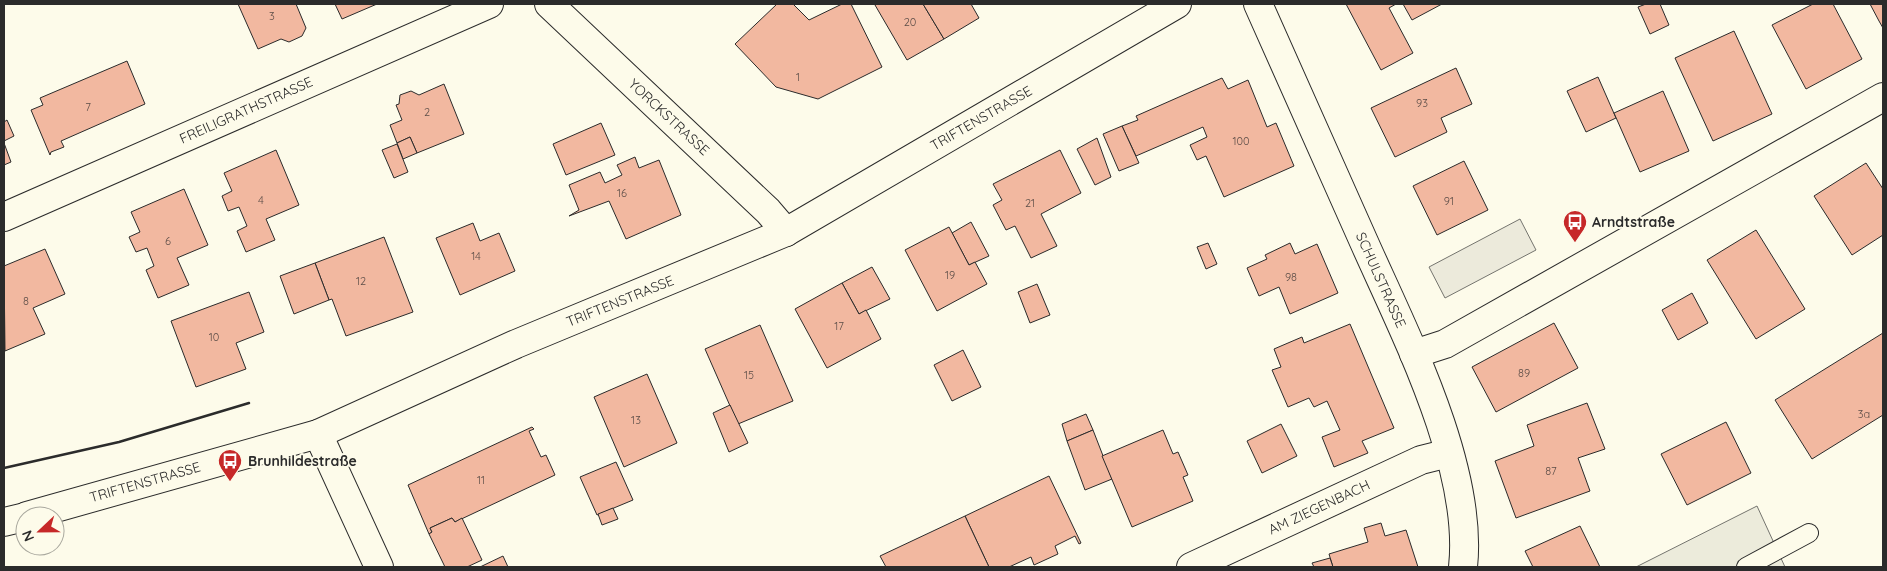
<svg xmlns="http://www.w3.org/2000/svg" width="1887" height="571" viewBox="0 0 1887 571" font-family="Quicksand,sans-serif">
	<rect width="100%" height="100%" fill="#fdfbea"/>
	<path fill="#ecebdb" stroke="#74746e" d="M1757,506L1785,567H1636Z"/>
	<path fill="#eceadb" stroke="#74746e" d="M1520,219L1536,250L1445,298L1429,267Z"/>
	<g fill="#f2b8a0" stroke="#2b2b2b">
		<path d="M238,4H296L306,28L302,36L289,42L281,39L258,49Z"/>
		<path d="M335,4H377L342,19Z"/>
		<path d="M777,4H793L809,20L842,4H851L882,67L818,99L776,87L735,44Z"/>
		<path d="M878,4H923L944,39L907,60L875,5Z"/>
		<path d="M923,4H971L979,18L944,39Z"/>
		<path d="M1346,4H1396L1389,8L1413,53L1381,70Z"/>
		<path d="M1403,4H1442L1412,20Z"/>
		<path d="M1646,4H1660L1669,25L1650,34L1638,7Z"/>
		<path d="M1813,4H1833L1862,59L1806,89L1772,25Z"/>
		<path d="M1870,4H1883V28L1879,21Z"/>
		<path d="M1734,31L1772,114L1713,141L1675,58Z"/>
		<path d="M127,61L145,104L61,141L64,147L51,152L50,155L31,110L43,105L40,98Z"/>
		<path d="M1456,68L1472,104L1441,118L1447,132L1395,157L1371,108Z"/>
		<path d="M1598,77L1616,118L1586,132L1567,91Z"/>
		<path d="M1222,78L1228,89L1248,80L1267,127L1276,123L1294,166L1224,197L1206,156L1197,160L1190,145L1207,137L1203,127L1136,156L1122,126L1138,120L1136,116Z"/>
		<path d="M444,84L464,134L417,153L410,137L397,143L390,125L402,120L396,105L399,104L400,95L411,91L419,95Z"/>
		<path d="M1663,91L1689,151L1640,172L1614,113Z"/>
		<path d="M7,120L14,136L4,141V122Z"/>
		<path d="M601,123L615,155L566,175L553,144Z"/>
		<path d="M1122,126L1139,163L1119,171L1103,134Z"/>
		<path d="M410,137L417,153L403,159L397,143Z"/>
		<path d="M1097,138L1111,177L1095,185L1077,149Z"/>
		<path d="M4,143L11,162L4,165Z"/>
		<path d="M397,144L408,172L394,178L382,150Z"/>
		<path d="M276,150L299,205L266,219L275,240L246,252L237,231L247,226L239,207L228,211L222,196L232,191L224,173Z"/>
		<path d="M1060,150L1081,193L1041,214L1057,246L1031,258L1015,226L1006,230L993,205L1002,200L993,184Z"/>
		<path d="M635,157L639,168L659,160L681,215L626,239L609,201L569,216L579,210L569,185L600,172L605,183L622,175L617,165Z"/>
		<path d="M1464,161L1488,210L1437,235L1413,186Z"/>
		<path d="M1866,163L1883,189V235L1852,255L1814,196Z"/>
		<path d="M184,189L208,245L177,258L189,285L158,298L146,270L154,266L147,248L136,252L129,237L140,232L131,212Z"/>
		<path d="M971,222L989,256L969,265L952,233Z"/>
		<path d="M473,223L480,241L499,233L515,271L460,295L436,238Z"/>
		<path d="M949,227L969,265L975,262L987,284L937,311L905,250Z"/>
		<path d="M1756,230L1805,309L1756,339L1707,260Z"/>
		<path d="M384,237L413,312L346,336L332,299L329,300L315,263Z"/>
		<path d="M1208,243L1217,264L1206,269L1197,247Z"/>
		<path d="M1290,243L1295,254L1317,244L1338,293L1290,314L1279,287L1259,296L1247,268L1267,259L1265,255Z"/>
		<path d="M45,249L65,294L33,308L45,334L5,351L4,266Z"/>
		<path d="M315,263L329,300L294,314L280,276Z"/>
		<path d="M872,267L890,299L859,314L842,283Z"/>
		<path d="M842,283L859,314L866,310L881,339L827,368L795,309Z"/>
		<path d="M1037,284L1050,315L1030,323L1018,292Z"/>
		<path d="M249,292L264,332L236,343L246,369L196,387L171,321Z"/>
		<path d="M1692,293L1708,323L1678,340L1662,310Z"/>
		<path d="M1554,323L1578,368L1496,412L1472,367Z"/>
		<path d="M1350,324L1394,428L1362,441L1368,453L1334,467L1322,437L1340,430L1327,401L1314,407L1309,398L1288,407L1272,370L1281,367L1274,349L1302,337L1304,343Z"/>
		<path d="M760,325L793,401L738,424L705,349Z"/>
		<path d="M1883,333V415L1812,459L1775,400Z"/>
		<path d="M963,350L981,387L952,401L934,365Z"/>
		<path d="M647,374L677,443L624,467L594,397Z"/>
		<path d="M1587,403L1605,449L1578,458L1590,491L1516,518L1495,461L1534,446L1527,425Z"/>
		<path d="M730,405L748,443L729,452L713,413Z"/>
		<path d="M1086,414L1093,430L1067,441L1062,424Z"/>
		<path d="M1726,422L1751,473L1687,505L1661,454Z"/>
		<path d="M1281,424L1297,456L1262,473L1247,441Z"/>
		<path d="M532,427L534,429L529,431L541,457L546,455L555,475L455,522L452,518L430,528L432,532L429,534L408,485Z"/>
		<path d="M1093,430L1112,479L1085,490L1067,441Z"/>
		<path d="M1163,430L1173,454L1178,452L1188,475L1183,477L1193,501L1132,527L1102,456Z"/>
		<path d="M616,462L633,500L597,515L580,477Z"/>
		<path d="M1049,476L1081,543L1079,544L1075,536L1055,546L1058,554L1034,565L1031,557L1009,567H989L965,516Z"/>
		<path d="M613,508L618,519L602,525L598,514Z"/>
		<path d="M965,516L989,567H886L880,556Z"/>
		<path d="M452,518L455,522L462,518L482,560L467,567H445L429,534L432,532L430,528Z"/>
		<path d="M1381,523L1385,536L1406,530L1418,567H1333L1329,554L1368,542L1364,528Z"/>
		<path d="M1580,526L1600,567H1533L1525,551Z"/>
		<path d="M503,556L508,567H480Z"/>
		<path d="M1330,558L1333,567H1314L1312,563Z"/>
	</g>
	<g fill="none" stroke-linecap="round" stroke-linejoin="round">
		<g stroke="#2b2b2b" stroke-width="20">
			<path id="service" d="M1746,567L1809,533"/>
		</g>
		<g stroke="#2b2b2b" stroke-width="30">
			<g id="minor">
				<path d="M549,4L768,211L786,232"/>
				<path d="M1258,4C1293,83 1329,162 1364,242C1404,332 1474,467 1463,567"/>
				<path d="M4,217L489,4"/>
				<path d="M1414,354L1445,344L1883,97"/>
				<path d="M318,434L379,567"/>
				<path d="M27,516L318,434L516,344L786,232L1177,4"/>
				<path d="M4,522L25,517"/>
				<path d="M1191,567L1421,460L1449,453"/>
			</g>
		</g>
		<use href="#service" stroke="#fdfbea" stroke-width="18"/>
		<use href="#minor" stroke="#fdfbea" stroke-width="28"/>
		<path stroke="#2b2b2b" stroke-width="2.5" d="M4,468L119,442L249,403"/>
	</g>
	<defs>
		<g id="bus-pin" transform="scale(1.25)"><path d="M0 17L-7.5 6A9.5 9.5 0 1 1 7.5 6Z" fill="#c62828" stroke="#fdfbea"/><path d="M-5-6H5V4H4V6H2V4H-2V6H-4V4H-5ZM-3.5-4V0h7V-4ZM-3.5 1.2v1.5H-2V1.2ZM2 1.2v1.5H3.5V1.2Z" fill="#fff"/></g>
	</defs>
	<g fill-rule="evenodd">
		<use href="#bus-pin" x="1575" y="222"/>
		<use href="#bus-pin" x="230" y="461"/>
	</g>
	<g text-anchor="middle" stroke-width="4" stroke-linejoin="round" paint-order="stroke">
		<g font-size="11" fill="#5d4e48">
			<text x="272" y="20">3</text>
			<text x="910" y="26">20</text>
			<text x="798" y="81">1</text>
			<text x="1422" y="107">93</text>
			<text x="88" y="111">7</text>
			<text x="427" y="116">2</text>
			<text x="1241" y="145">100</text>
			<text x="622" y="197">16</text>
			<text x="261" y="204">4</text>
			<text x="1449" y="205">91</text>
			<text x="1030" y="207">21</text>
			<text x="168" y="245">6</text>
			<text x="476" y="260">14</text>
			<text x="950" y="279">19</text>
			<text x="1291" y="281">98</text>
			<text x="361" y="285">12</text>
			<text x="26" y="305">8</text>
			<text x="839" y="330">17</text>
			<text x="214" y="341">10</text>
			<text x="1524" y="377">89</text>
			<text x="749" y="379">15</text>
			<text x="1864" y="418">3a</text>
			<text x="636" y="424">13</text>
			<text x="1551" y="475">87</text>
			<text x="481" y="484">11</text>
		</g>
		<g font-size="14" fill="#2b2b2b" stroke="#fdfbea">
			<text transform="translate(246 110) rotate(-24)" y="5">FREILIGRATHSTRASSE</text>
			<text transform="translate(669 117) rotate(43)" y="5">YORCKSTRASSE</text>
			<text transform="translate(981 118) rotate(-30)" y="5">TRIFTENSTRASSE</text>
			<text transform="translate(1381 280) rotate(66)" y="5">SCHULSTRASSE</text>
			<text transform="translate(620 301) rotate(-22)" y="5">TRIFTENSTRASSE</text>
			<text transform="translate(145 482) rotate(-16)" y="5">TRIFTENSTRASSE</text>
			<text transform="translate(1319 507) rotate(-25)" y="5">AM ZIEGENBACH</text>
		</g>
		<g font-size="14" font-weight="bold" fill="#2b2b2b" stroke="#fdfbea" text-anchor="start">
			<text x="1592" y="227">Arndtstraße</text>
			<text x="248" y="466">Brunhildestraße</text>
		</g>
	</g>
	<rect width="1887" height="571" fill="none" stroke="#2b2b2b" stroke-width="10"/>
	<g transform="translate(40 531) rotate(248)"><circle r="24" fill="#fdfbea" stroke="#a9a89e"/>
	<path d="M0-4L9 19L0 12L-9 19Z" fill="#c62828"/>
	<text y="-8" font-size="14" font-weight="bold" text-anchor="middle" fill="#2b2b2b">N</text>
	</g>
</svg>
